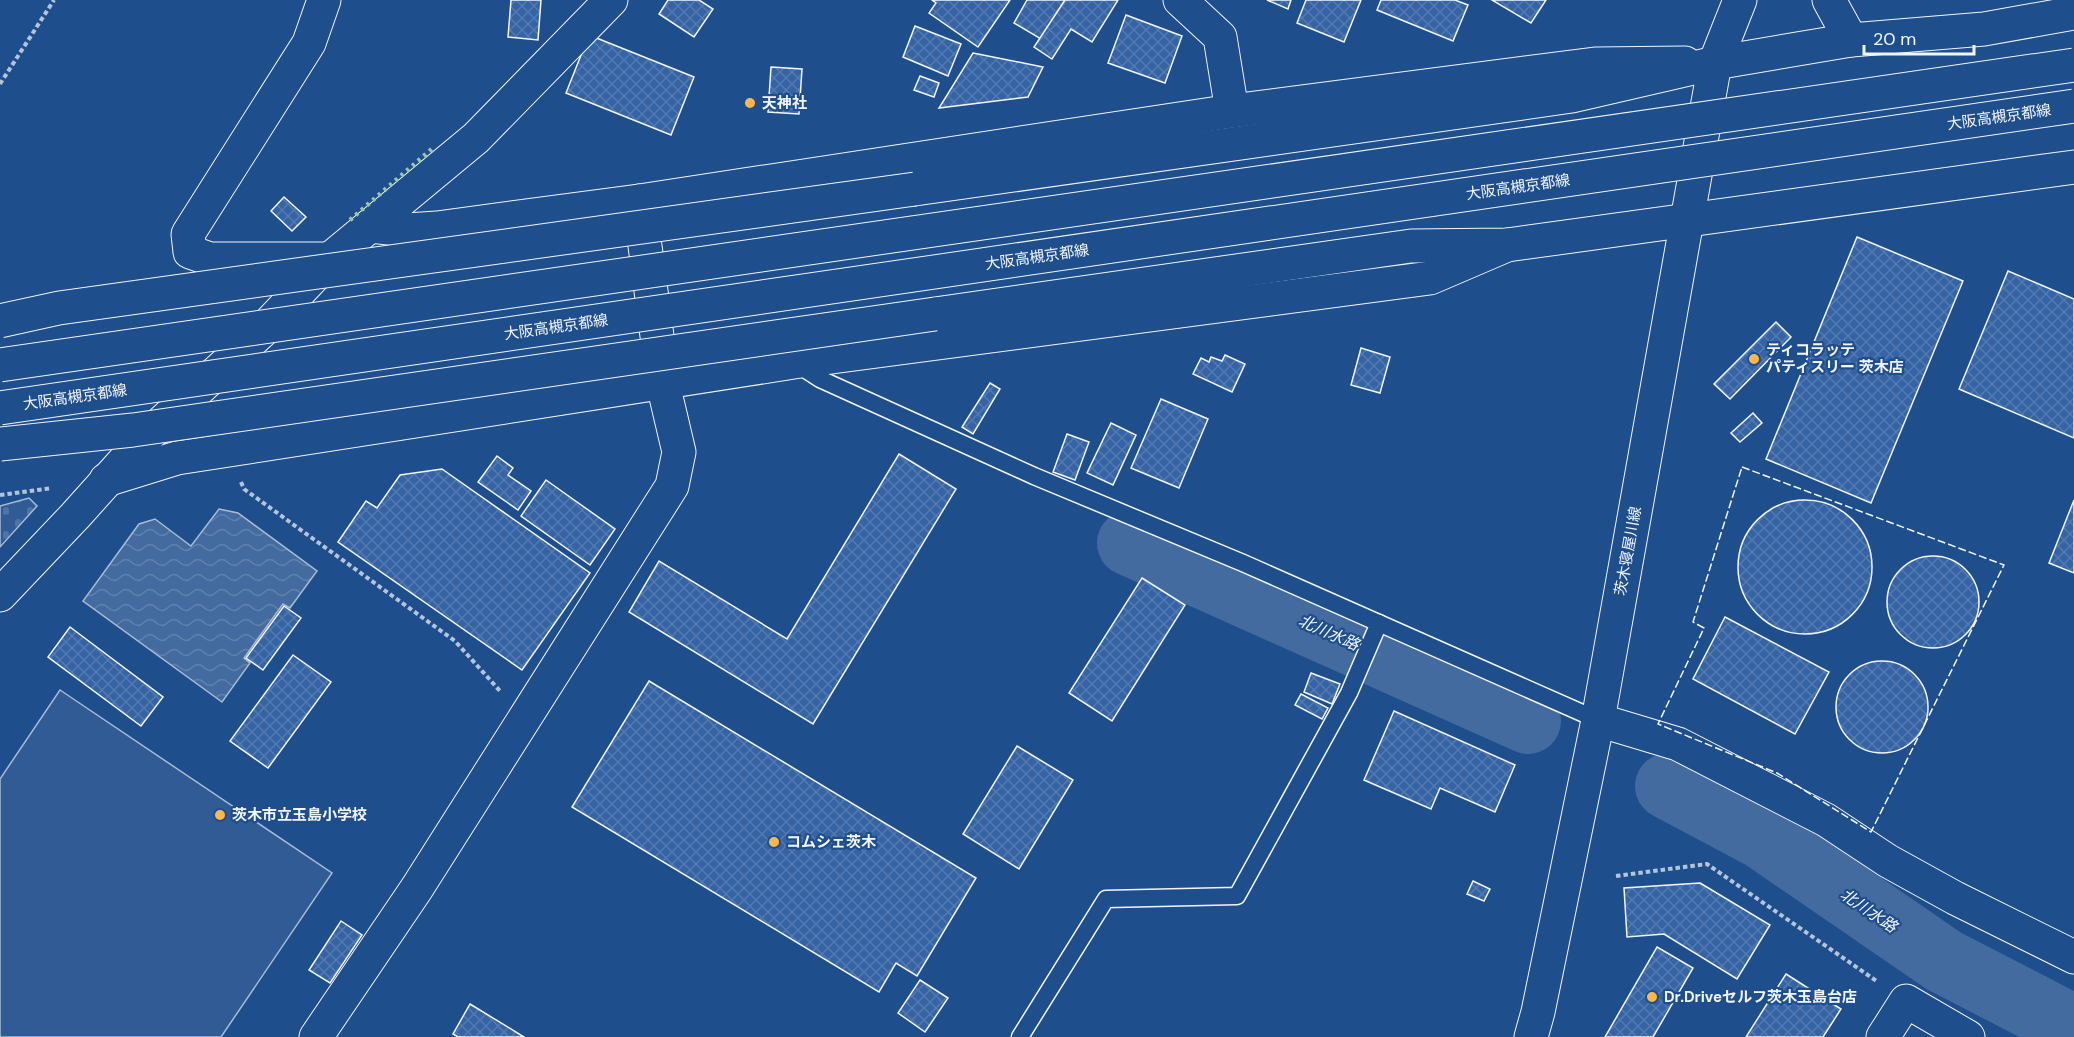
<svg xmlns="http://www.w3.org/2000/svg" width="2074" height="1037" viewBox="0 0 2074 1037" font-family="'DM Sans','Noto Sans JP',sans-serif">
	<defs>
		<pattern id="cemetery-stones" width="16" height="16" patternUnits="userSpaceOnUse" patternTransform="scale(1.5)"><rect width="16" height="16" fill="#305b95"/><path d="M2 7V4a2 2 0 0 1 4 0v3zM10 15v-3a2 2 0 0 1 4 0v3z" fill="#4e73a5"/></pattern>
		<pattern id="water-waves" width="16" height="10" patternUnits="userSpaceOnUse" patternTransform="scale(1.5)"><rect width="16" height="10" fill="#446ba0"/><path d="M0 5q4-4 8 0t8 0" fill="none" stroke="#5f81ae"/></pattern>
		<pattern id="building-cross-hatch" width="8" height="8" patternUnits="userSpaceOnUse" patternTransform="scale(1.5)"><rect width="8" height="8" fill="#3563a3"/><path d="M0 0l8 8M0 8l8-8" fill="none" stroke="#537ab1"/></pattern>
	</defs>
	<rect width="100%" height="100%" fill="#1f4e8c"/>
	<path fill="url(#cemetery-stones)" stroke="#a8bbd7" stroke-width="1.5" d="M29,498L37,506L0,547V506Z"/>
	<path fill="#305b95" stroke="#a8bbd7" stroke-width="1.5" d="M60,690L332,873L221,1037H0V779Z"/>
	<path fill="url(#water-waves)" stroke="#a8bbd7" stroke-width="1.5" d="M219,509L238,513L317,571L290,608L283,604L244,658L250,663L222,702L83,601L139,524L155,519L191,546Z"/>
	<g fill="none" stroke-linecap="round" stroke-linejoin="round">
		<g stroke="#446ba0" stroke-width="66">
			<path d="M1130,543L1528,721"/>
			<path d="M1668,786L1762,836L1944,961L2074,1028"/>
		</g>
	</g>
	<g fill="url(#building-cross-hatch)" stroke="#f2f6ff" stroke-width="1.5">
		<path d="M511,0H541L538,40L508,37Z"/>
		<path d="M668,0H699L713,9L694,37L659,14Z"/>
		<path d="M932,0H1010L978,47L929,13L936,3Z"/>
		<path d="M1027,0H1065L1041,39L1014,23Z"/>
		<path d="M1065,0H1118L1092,42L1071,29L1052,59L1034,47Z"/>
		<path d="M1267,0H1291L1288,9Z"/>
		<path d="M1306,0H1361L1344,42L1297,23Z"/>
		<path d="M1381,0H1455L1468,5L1453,41L1377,10Z"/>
		<path d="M1492,0H1546L1531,23Z"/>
		<path d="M1126,15L1182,36L1165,83L1108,63Z"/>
		<path d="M915,26L961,44L948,76L903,57Z"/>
		<path d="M589,35L694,77L671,135L566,93Z"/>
		<path d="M973,53L1043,67L1028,97L939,108Z"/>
		<path d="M771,67L802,69L799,114L768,112Z"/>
		<path d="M920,76L939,83L934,97L914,90Z"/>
		<path d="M284,197L306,217L292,231L271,211Z"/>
		<path d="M1857,237L1963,281L1871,503L1766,459Z"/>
		<path d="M2008,271L2074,299V438L1959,389Z"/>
		<path d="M1776,322L1791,337L1730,399L1714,384Z"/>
		<path d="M1361,348L1390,357L1380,393L1351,385Z"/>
		<path d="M1225,355L1245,364L1232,392L1193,374L1201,358L1209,362L1211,357L1222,361Z"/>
		<path d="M990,383L1000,389L973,434L962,427Z"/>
		<path d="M1161,399L1208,419L1179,488L1131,468Z"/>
		<path d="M1753,413L1762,423L1740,442L1731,433Z"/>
		<path d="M1111,423L1136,435L1113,485L1087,473Z"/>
		<path d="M1067,434L1089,442L1075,480L1053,472Z"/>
		<path d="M899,454L956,489L813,724L629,612L659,561L787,639Z"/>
		<path d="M497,456L513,468L508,475L531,491L518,510L478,482Z"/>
		<path d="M442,469L590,573L522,670L338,542L366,501L377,508L400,475Z"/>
		<path d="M546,480L615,529L590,565L521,516Z"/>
		<path d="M2074,500V573L2049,563Z"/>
		<circle cx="1805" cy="567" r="67"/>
		<circle cx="1933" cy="602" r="46"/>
		<path d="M1142,578L1185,605L1112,721L1069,693Z"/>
		<path d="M284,606L301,618L263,670L246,658Z"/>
		<path d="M1725,617L1829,672L1795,734L1693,679Z"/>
		<path d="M70,627L163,697L141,726L48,657Z"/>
		<path d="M293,655L331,682L268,768L230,741Z"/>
		<circle cx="1882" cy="707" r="46"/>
		<path d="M1311,673L1340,684L1332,704L1304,692Z"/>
		<path d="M649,681L976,878L917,976L896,963L879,992L572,807Z"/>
		<path d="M1301,694L1328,708L1322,719L1295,705Z"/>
		<path d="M1394,711L1515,765L1495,812L1440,788L1431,809L1364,780Z"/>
		<path d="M1017,746L1073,780L1019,869L963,834Z"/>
		<path d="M1473,881L1490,889L1484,901L1467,894Z"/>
		<path d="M1700,883L1770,925L1737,979L1664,934L1627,937L1624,888Z"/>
		<path d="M341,921L362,935L330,983L309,970Z"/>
		<path d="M1657,947L1693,968L1653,1037H1605Z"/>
		<path d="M1786,974L1841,1009L1823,1037H1746Z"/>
		<path d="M920,980L948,998L925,1032L898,1013Z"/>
		<path d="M470,1004L524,1037H458L453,1034Z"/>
	</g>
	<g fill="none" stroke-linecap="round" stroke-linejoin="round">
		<g stroke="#f2f6ff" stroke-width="19">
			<g id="service">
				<path d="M797,364L820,379L1034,476L1243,563L1598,720"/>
				<path d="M1020,1037L1106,899L1237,896L1349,693L1379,623"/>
			</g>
		</g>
		<g stroke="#f2f6ff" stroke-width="35">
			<g id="minor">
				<path d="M324,0L309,43L188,234L190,252L210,259H330"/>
				<path d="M1180,0L1220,37L1232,111"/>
				<path d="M1829,0L1851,40"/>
				<path d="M639,201L663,381"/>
				<path d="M370,226L407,230L437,228L639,201L1232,111L1595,64L1685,63"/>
				<path d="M106,480L177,458L794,362L1430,278L1507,245"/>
				<path d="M0,595L75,516L145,438L263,330L330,259L476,138L611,0"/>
				<path d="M1598,720L1678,744L1826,820L1888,861L1955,898L2074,957"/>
				<path d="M1883,1037L1906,1001L1968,1037"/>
			</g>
		</g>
		<g stroke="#f2f6ff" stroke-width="35">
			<path id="tertiary" d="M316,1037L417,888L672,486L679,452L663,384"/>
		</g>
		<g stroke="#f2f6ff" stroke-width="35">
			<g id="primary">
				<path d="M915,189L1572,96L1715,63L1851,40L1984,29L2074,13"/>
				<path d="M935,314L1411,246L1507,245L2074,167"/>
				<path d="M1531,1037L1538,1012L1598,720L1715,63L1740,0"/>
			</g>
		</g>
		<g stroke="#b3c4dc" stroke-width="4" stroke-dasharray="4.5 3" stroke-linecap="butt">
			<path d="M0,84L54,0"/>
			<path d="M241,482L244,489L455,641L500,691"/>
			<path d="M0,495L52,488"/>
			<path d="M1616,876L1707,864L1878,982"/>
		</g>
		<use href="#service" stroke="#1f4e8c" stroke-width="16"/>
		<use href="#minor" stroke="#1f4e8c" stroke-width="33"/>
		<use href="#tertiary" stroke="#1f4e8c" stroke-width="33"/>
		<use href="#primary" stroke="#1f4e8c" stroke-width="33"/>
		<g stroke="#f2f6ff" stroke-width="35" stroke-linecap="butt">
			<g id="primary-bridge">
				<path d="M0,321L59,308L915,189"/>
				<path d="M0,365L2074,65"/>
				<path d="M0,408L2074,106"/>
				<path d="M0,444L133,430L935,314"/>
			</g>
		</g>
		<use href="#primary-bridge" stroke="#1f4e8c" stroke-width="33"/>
		<path stroke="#97c8a6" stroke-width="4.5" stroke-dasharray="3 4.5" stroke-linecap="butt" d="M350,220L434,147"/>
		<path stroke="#f2f6ff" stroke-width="1.5" stroke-dasharray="8 3" stroke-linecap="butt" d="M1742,467L2004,565L1871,832L1777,773L1658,724L1704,628L1693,622Z"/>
	</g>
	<g fill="#ffb74d" stroke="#1f4e8c" stroke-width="2">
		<circle cx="750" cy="103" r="6"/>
		<circle cx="1754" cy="359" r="6"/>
		<circle cx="220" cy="815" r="6"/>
		<circle cx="774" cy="842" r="6"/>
		<circle cx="1652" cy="997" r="6"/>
	</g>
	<g text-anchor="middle" stroke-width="4.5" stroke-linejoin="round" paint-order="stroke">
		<g font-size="15" font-weight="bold" fill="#f2f6ff" stroke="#1f4e8c" text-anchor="start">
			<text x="762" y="108">天神社</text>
			<text x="1766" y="355">ティコラッテ<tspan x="1766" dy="17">パティスリー 茨木店</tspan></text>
			<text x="232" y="820">茨木市立玉島小学校</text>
			<text x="786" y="847">コムシェ茨木</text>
			<text x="1664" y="1002">Dr.Driveセルフ茨木玉島台店</text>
		</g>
		<g font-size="15" fill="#f2f6ff" stroke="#1f4e8c">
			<text transform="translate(1999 117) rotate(-8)" y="5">大阪高槻京都線</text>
			<text transform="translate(1518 187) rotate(-8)" y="5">大阪高槻京都線</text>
			<text transform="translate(1037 257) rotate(-8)" y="5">大阪高槻京都線</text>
			<text transform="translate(556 327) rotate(-8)" y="5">大阪高槻京都線</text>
			<text transform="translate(75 397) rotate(-8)" y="5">大阪高槻京都線</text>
			<text transform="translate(1628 551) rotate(-80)" y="5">茨木寝屋川線</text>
		</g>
		<g font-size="16" font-style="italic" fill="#f2f6ff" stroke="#1f4e8c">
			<text transform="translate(1329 632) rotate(24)" y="6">北川水路</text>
			<text transform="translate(1869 910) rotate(34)" y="6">北川水路</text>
		</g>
	</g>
	<path d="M1864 45v9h110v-9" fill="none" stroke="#f2f6ff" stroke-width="3"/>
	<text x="1873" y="45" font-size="18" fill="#f2f6ff" stroke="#1f4e8c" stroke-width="4.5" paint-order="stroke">20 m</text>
</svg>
